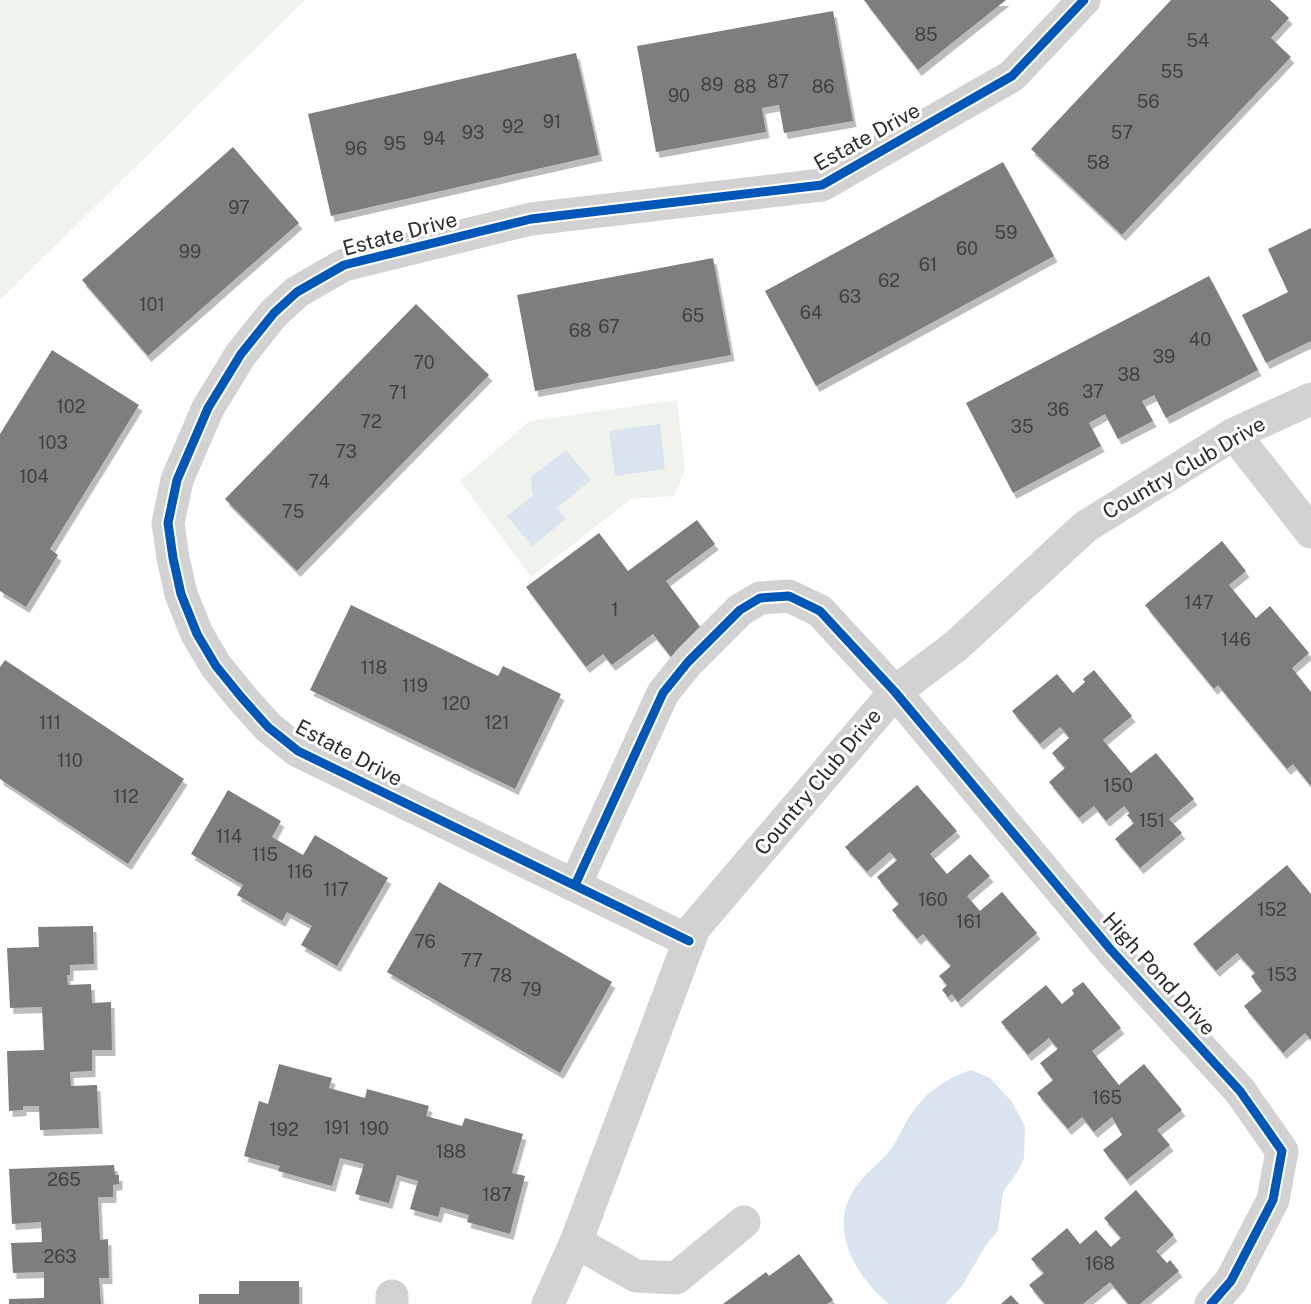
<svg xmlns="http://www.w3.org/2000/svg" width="1311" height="1304" viewBox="0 0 1311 1304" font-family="'Public Sans',sans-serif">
	<defs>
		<filter id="shadow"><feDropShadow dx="3.5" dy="6" stdDeviation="0" flood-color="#0004"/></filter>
	</defs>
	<rect width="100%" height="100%" fill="#fff"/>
	<g fill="#eef3ec">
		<path d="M0,0H305L0,300Z"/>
		<path d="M677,400L685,470L674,496L631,499L531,577L460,481L530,421Z"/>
	</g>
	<g fill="#dae4ee">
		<path d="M660,424L665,469L615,476L609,431Z"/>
		<path d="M566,450L591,480L557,508L566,519L532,546L507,516L534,495L532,492L531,477Z"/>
		<path d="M971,1070L990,1078L1012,1102L1025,1126L1024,1158L1018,1171L1003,1192L998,1231L986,1245L962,1286L945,1304H889C856,1277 827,1228 855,1188C865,1173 881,1162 892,1148C899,1138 903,1126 910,1116C924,1093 946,1078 971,1070Z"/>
	</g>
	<g fill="#7e7e7e" filter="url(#shadow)">
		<path d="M864,0H1006L918,70Z"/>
		<path d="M1171,0H1270L1289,18L1271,38L1291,57L1122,235L1031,149Z"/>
		<path d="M833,11L853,121L784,133L779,105L762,108L766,132L656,152L637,46Z"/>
		<path d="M576,53L599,155L331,216L308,114Z"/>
		<path d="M233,147L299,223L148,356L82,280Z"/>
		<path d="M1003,162L1054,256L816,386L765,291Z"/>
		<path d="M1311,228V341L1266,363L1242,315L1288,292L1268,249Z"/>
		<path d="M713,258L731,355L535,391L517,295Z"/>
		<path d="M1209,276L1258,370L1166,418L1154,395L1142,401L1153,421L1118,439L1105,414L1089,423L1101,446L1013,493L966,403Z"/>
		<path d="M416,304L489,375L297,571L225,499Z"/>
		<path d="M52,350L139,405L50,549L58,555L26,607L0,591V434Z"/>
		<path d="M697,520L715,544L666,581L704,632L671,657L653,634L612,665L603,654L586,667L526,587L599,533L628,571Z"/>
		<path d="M1222,541L1246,571L1229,585L1256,618L1270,606L1309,653L1292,668L1311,692V786L1293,764L1287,769L1218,685L1214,689L1145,605Z"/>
		<path d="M351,605L498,676L503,666L561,694L515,789L310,690Z"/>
		<path d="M5,660L184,779L128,864L0,779V667Z"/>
		<path d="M1094,670L1132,716L1103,740L1131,773L1156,753L1194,799L1169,819L1182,833L1140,868L1115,839L1134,823L1127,815L1130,813L1124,806L1106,821L1094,806L1079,818L1049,782L1065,768L1052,753L1069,738L1066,733L1060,727L1040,744L1012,711L1057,674L1073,693L1085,682L1083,679Z"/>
		<path d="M917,785L957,831L930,854L947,874L970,854L990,876L967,896L980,911L1002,892L1037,933L958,1002L952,994L948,997L942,990L947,985L939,976L951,966L923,934L917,939L892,910L899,904L877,877L897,860L890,852L867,872L845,847Z"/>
		<path d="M228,790L281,821L272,837L303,855L315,835L388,878L337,966L301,945L312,926L287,912L282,921L237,895L243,885L191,854Z"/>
		<path d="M1287,865L1311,894V1040L1305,1033L1283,1053L1244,1006L1262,991L1251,976L1255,973L1237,953L1216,971L1193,944Z"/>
		<path d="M439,882L612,982L560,1073L387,972Z"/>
		<path d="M93,926L94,964L70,965V975H67L68,985L91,984L92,1003L111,1002L112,1050H92V1071L70,1072L71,1086L97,1085L99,1128L40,1130L39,1106H23V1110L9,1111L7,1051L44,1050L42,1007L10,1008L7,948L39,947L38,927Z"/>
		<path d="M1083,982L1121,1028L1092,1051L1119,1085L1144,1064L1182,1110L1157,1130L1170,1145L1127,1180L1103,1150L1122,1135L1112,1117L1094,1132L1082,1117L1068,1129L1037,1093L1053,1080L1040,1063L1058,1049L1049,1038L1028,1055L1001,1022L1046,985L1062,1004L1074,994L1072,990Z"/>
		<path d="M279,1064L332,1078L329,1088L365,1098L367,1089L429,1106L426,1116L462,1126L465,1118L523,1134L512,1173L525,1176L510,1234L467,1222L469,1215L441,1207L438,1217L410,1209L418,1181L397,1175L389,1203L355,1194L364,1164L340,1158L332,1186L278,1171L280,1166L244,1156L259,1101L268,1104Z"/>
		<path d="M114,1165L115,1175H119V1184L113,1185V1197H98L100,1240L108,1239L109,1278H99L101,1304H9V1299L44,1298V1272L13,1273L11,1243L42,1242L41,1222L12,1224L9,1169Z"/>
		<path d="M1136,1190L1174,1235L1156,1251L1167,1263L1170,1260L1179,1271L1140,1304H1128L1110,1282L1083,1304H1045L1029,1285L1044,1273L1031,1259L1067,1228L1080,1244L1096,1230L1111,1247L1121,1238L1104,1218Z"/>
		<path d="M799,1254L833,1300L827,1304H723L766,1272L769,1276Z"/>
		<path d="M239,1281H299V1304H199V1294H239Z"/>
		<path d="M1011,1295L1019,1304H1001Z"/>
	</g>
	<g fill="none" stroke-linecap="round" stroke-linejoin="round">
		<g stroke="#d2d2d2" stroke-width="33">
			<path d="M1234,434L1311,532"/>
			<path d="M575,885L663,693L688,662L740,610L760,598L789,596L820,611L895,692L1111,950L1240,1091L1282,1151L1273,1200L1231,1281L1211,1304"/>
			<path d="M689,941L298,751L268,727L242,698L216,666L197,634L181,594L173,558L168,523L177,480L208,408L241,354L274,313L297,292L344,265L486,230L531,219L822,185L1012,76L1084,0"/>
			<path d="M576,1242L636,1276L676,1278L744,1222"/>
			<path d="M392,1304V1296"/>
			<path d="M548,1304L576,1242L694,928L895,692L956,646L1085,527L1234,434L1311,399"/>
		</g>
		<g stroke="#fff" stroke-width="13">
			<g id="cycleway">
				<path d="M575,885L663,693L688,662L740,610L760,598L789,596L820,611L895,692L1111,950L1240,1091L1282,1151L1273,1200L1231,1281L1211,1304"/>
				<path d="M689,941L298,751L268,727L242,698L216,666L197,634L181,594L173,558L168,523L177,480L208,408L241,354L274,313L297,292L344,265L486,230L531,219L822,185L1012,76L1084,0"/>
			</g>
		</g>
		<use href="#cycleway" stroke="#0057b8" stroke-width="9"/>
	</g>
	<g text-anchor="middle" stroke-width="6" stroke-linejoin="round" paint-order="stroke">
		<g font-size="18" fill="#414141">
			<text x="926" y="41">85</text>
			<text x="1198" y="47">54</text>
			<text x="1172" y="78">55</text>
			<text x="778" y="88">87</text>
			<text x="712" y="91">89</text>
			<text x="745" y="93">88</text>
			<text x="823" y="93">86</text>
			<text x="679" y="102">90</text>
			<text x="1148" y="108">56</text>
			<text x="552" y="128">91</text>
			<text x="513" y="133">92</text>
			<text x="473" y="139">93</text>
			<text x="1122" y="139">57</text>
			<text x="434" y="145">94</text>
			<text x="395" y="150">95</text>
			<text x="356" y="155">96</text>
			<text x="1098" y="169">58</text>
			<text x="239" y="214">97</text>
			<text x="1006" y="239">59</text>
			<text x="967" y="255">60</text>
			<text x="190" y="258">99</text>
			<text x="928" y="271">61</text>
			<text x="889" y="287">62</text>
			<text x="850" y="303">63</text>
			<text x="152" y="311">101</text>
			<text x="811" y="319">64</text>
			<text x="693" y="322">65</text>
			<text x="609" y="333">67</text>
			<text x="580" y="337">68</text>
			<text x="1200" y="346">40</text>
			<text x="1164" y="363">39</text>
			<text x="424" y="369">70</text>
			<text x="1129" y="381">38</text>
			<text x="1093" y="398">37</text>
			<text x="398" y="399">71</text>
			<text x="71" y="413">102</text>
			<text x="1058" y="416">36</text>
			<text x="371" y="428">72</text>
			<text x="1022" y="433">35</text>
			<text x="53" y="449">103</text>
			<text x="346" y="458">73</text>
			<text x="34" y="483">104</text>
			<text x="319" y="488">74</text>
			<text x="293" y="518">75</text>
			<text x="1199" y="609">147</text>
			<text x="615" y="616">1</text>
			<text x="1236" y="646">146</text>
			<text x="374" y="674">118</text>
			<text x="415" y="692">119</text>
			<text x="456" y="710">120</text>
			<text x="50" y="729">111</text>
			<text x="497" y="729">121</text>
			<text x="70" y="767">110</text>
			<text x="1118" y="792">150</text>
			<text x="126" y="803">112</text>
			<text x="1152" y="827">151</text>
			<text x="229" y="843">114</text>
			<text x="265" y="861">115</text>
			<text x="300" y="878">116</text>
			<text x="336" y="896">117</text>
			<text x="933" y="906">160</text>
			<text x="1272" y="916">152</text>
			<text x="969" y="928">161</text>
			<text x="425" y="948">76</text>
			<text x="472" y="967">77</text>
			<text x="1282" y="981">153</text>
			<text x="501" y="982">78</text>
			<text x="531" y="996">79</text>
			<text x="1107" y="1104">165</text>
			<text x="337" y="1134">191</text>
			<text x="374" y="1135">190</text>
			<text x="284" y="1136">192</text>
			<text x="451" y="1158">188</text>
			<text x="64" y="1186">265</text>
			<text x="497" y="1201">187</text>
			<text x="60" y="1263">263</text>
			<text x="1100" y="1270">168</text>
		</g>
		<g font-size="21" fill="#2d2d2d" stroke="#fff">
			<text transform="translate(867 137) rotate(-29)" y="7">Estate Drive</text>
			<text transform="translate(400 234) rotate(-15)" y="7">Estate Drive</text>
			<text transform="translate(1184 468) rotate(-30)" y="7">Country Club Drive</text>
			<text transform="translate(349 753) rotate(28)" y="7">Estate Drive</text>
			<text transform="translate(818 782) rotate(-50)" y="7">Country Club Drive</text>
			<text transform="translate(1159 974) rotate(48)" y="7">High Pond Drive</text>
		</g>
	</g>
</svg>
